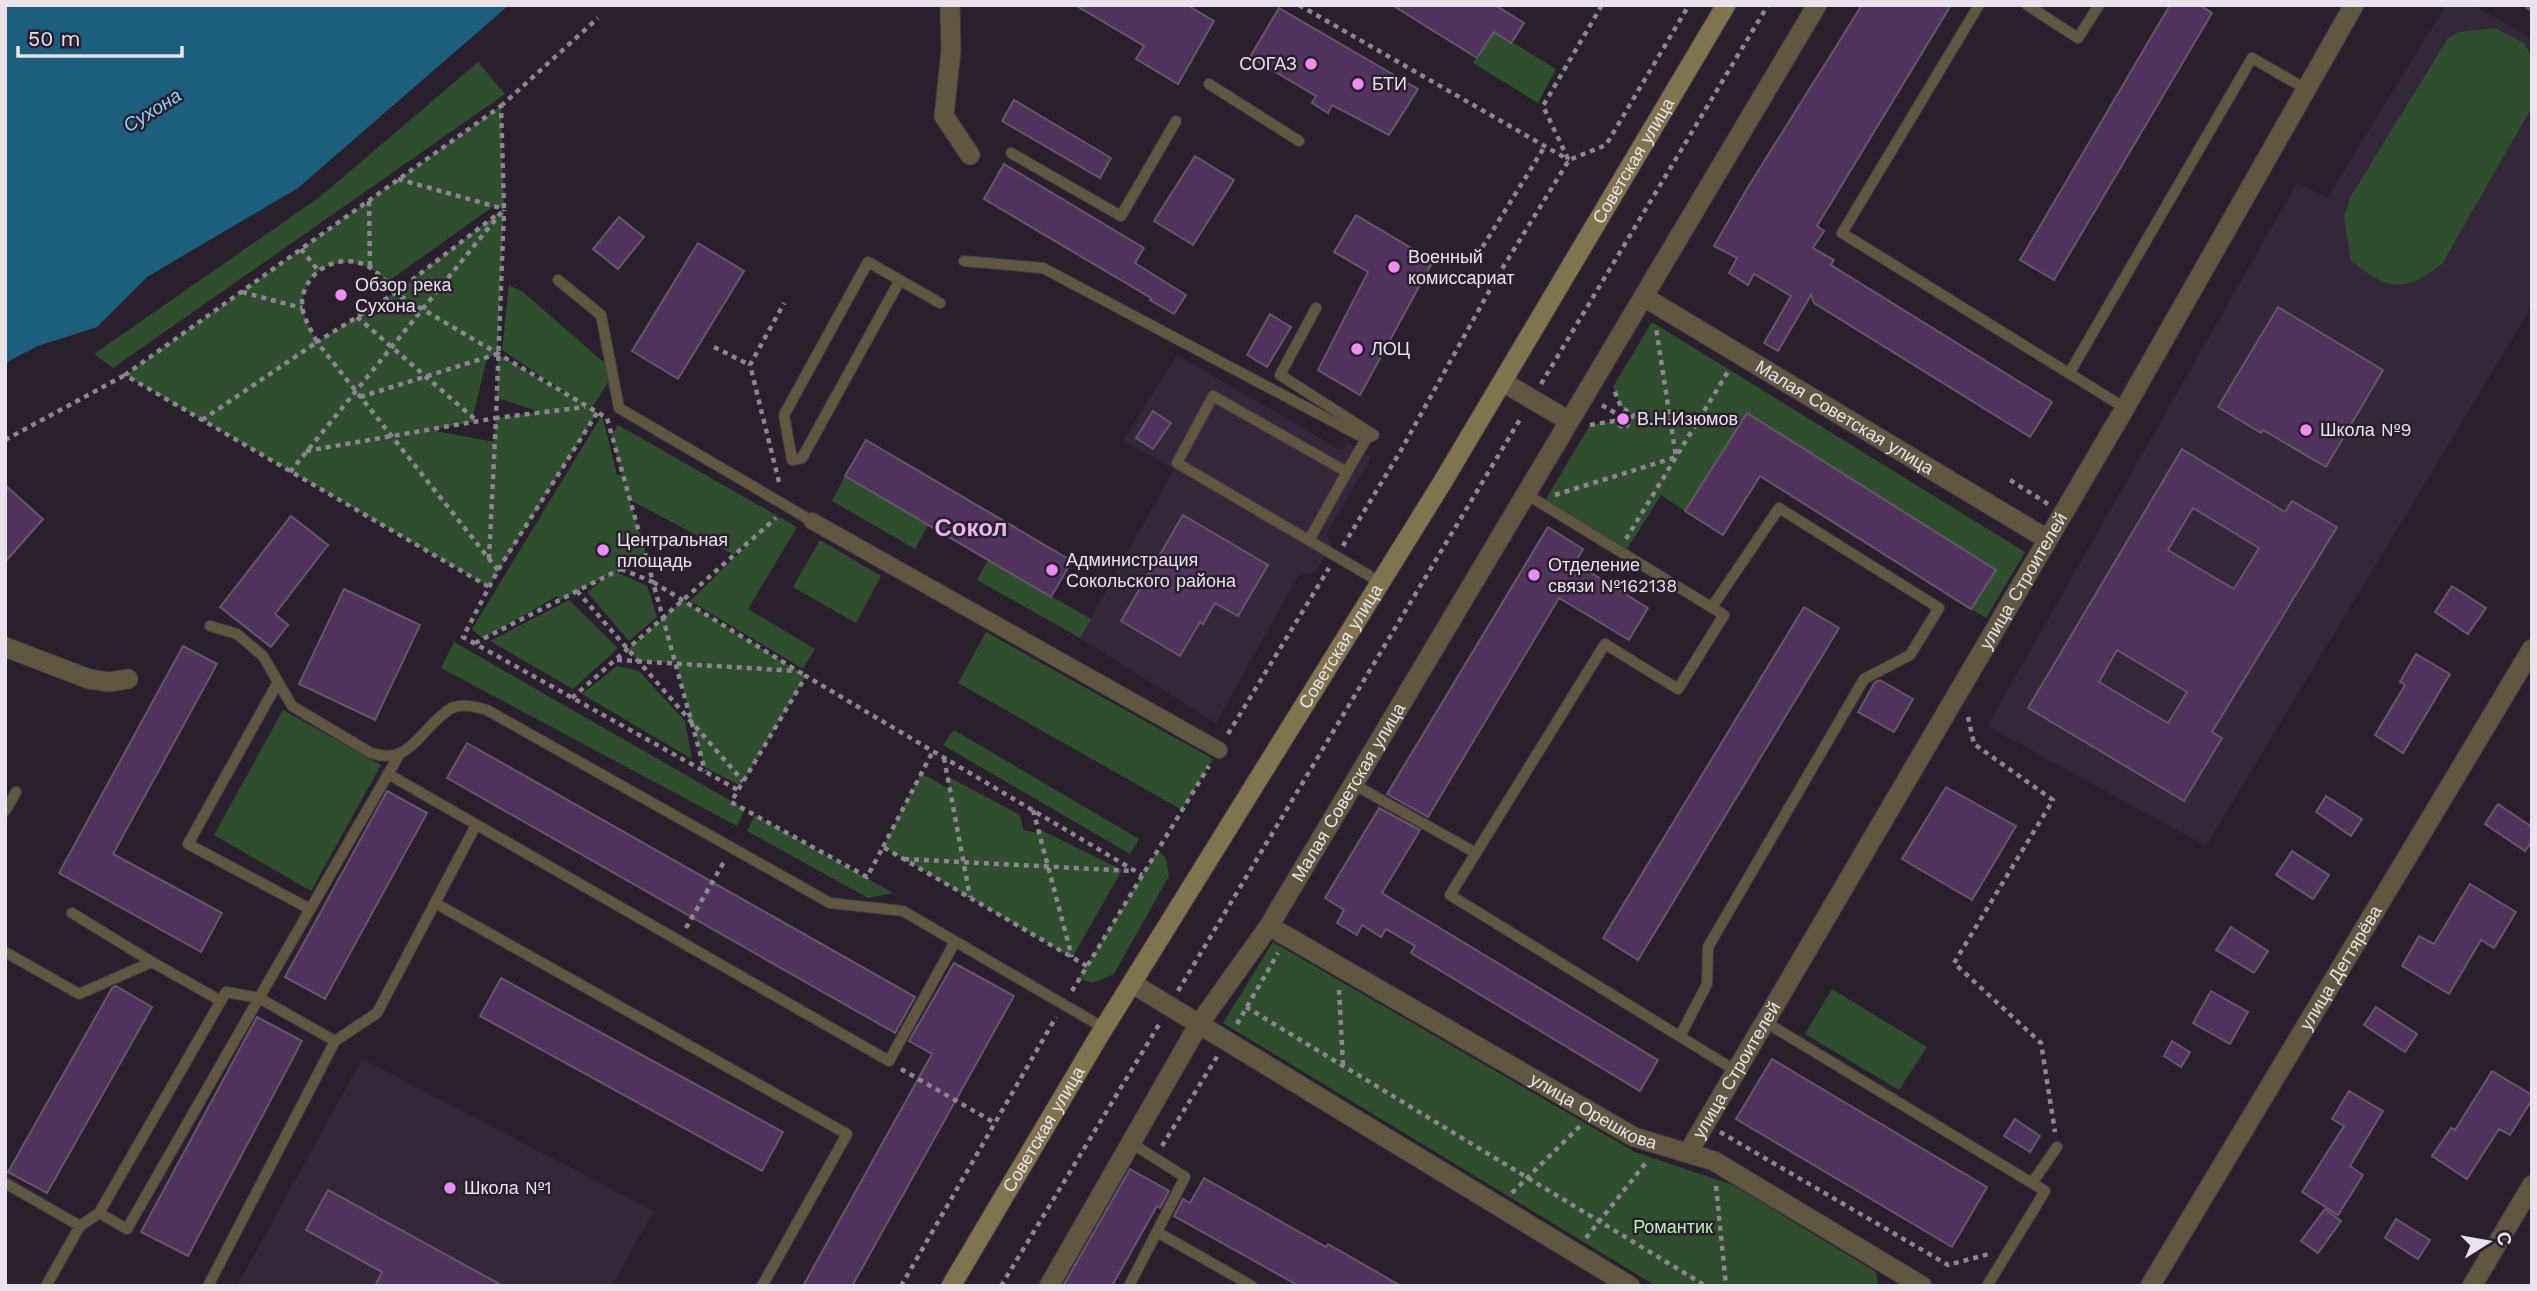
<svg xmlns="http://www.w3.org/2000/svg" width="2537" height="1291" viewBox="0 0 2537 1291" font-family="'Work Sans',sans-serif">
	<rect width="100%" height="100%" fill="#291f2d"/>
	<g fill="#34273a">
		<path d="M2446,5H2473L2532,39V306L2206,846L1987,726L2297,183L2327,198Z"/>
		<path d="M1177,355L1342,451L1347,442L1371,458L1326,534L1332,545L1316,571L1298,576L1216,723L1080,638L1174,469L1123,441Z"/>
		<path d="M362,1059L654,1211L612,1286H237Z"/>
	</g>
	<g fill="#2f4e2e" fill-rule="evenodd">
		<path d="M2495,28L2524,43L2532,58V107L2442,264C2403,294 2388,290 2351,261L2344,217L2351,196L2448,38L2459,32Z"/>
		<path d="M1494,31L1556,69L1538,103L1473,63Z"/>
		<path d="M478,62L505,94L113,368L94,354L321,196Z"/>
		<path d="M501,106L504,209L498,354L573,398L502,350L509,285L523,292L615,372L591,409L597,413L489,587L125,375ZM494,206L503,209L395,293L317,342C312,332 303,317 303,306C302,258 361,250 387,282ZM498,354L497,398L540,412L496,418L494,442L431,430L477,421L473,417L487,358Z"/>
		<path d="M1652,322L2025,552L1986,618L1971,609L1995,570L1747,413L1685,511L1661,495L1624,554L1543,504L1590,425L1614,421L1626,428L1633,415L1621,407L1613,387Z"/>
		<path d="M602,415L617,475H622L611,435L618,425L797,527L748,609L815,649L803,669L690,601L761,532L734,555L630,500L646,556L616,572L647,586L657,617L629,641L587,592L609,575L560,600L557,596L483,639L472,629Z"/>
		<path d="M845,476L928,525L915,549L832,501Z"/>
		<path d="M820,540L881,576L856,623L793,587Z"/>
		<path d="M988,560L1091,619L1080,638L977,580Z"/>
		<path d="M569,600L618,648L573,689L490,641Z"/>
		<path d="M683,600L806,676L741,786L704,767L673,652L675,663L638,661L628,649Z"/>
		<path d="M986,632L1213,759L1182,810L958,683Z"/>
		<path d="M454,642L745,809L737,826L441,668Z"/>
		<path d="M617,666L639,671L685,721L692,759L582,694Z"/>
		<path d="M283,710L381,765L311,891L214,835Z"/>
		<path d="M954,730L1139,839L1130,854L943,745Z"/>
		<path d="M921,773L949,789L947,776L1020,815L1023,830L1038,833L1037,828L1122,870L1072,958L883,847Z"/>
		<path d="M755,815L893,893L868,898L747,831Z"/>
		<path d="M1157,851L1166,858L1169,876L1114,974L1092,983L1079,978Z"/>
		<path d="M1273,942L1635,1152L1733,1185L1876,1272L1878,1286H1656L1223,1023Z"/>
		<path d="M1832,989L1927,1047L1899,1090L1805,1034Z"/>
	</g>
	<path fill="#1c5f7c" d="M5,5H509L298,188L147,277L97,327L38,346L5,363Z"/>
	<g fill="#51335e" stroke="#635868" stroke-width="2" fill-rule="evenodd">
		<path d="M1075,5H1187L1214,21L1178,84L1136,59L1144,46Z"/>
		<path d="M1392,5H1495L1524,23L1511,43L1494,32L1477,58Z"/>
		<path d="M1862,5H1951L1817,226L1824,231L1813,248L1834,260L1831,265L2052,402L2030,437L1814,303L1811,295L1778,351L1764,343L1791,296L1754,274L1748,285L1729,273L1737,258L1714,246L1748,187Z"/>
		<path d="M2170,5H2200L2212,13L2054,280L2020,260Z"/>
		<path d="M1279,8L1418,89L1389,135L1332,105L1328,113L1312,103L1316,96L1250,57Z"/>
		<path d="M1014,100L1111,158L1100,178L1002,121Z"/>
		<path d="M1195,156L1234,180L1193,245L1154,221Z"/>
		<path d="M1004,164L1144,248L1135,263L1186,295L1174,314L1150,300L1151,298L984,199Z"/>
		<path d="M1356,215L1433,261L1360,395L1318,370L1368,272L1334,252Z"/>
		<path d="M619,217L644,237L618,269L593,249Z"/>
		<path d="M698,243L744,271L678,379L632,351Z"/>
		<path d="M2278,307L2383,370L2326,467L2263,430L2261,433L2218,407Z"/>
		<path d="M1270,314L1291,327L1267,367L1247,355Z"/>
		<path d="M1153,411L1171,423L1153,449L1136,438Z"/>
		<path d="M1747,413L1996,570L1971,609L1760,476L1723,535L1685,511Z"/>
		<path d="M866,440L1072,561L1051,597L845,476Z"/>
		<path d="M2182,449L2285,512L2292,501L2337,527L2212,732L2222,738L2184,801L2028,708ZM2193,508L2259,548L2234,589L2168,550ZM2117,650L2187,692L2168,723L2099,682Z"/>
		<path d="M5,485L43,519L5,562Z"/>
		<path d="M1183,515L1268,565L1238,616L1215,603L1203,624L1200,622L1180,656L1121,621Z"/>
		<path d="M291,516L328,545L275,614L288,625L271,647L220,607Z"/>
		<path d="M1548,527L1583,549L1575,563L1648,608L1629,640L1559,598L1428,817L1387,794Z"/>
		<path d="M2452,586L2486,608L2468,634L2435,612Z"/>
		<path d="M344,589L420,625L375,720L299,684Z"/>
		<path d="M1804,607L1839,628L1638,960L1603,938Z"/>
		<path d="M183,646L217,664L113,854L222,913L201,952L59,873Z"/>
		<path d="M2416,654L2450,674L2403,753L2375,735L2405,685L2400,682Z"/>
		<path d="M1880,680L1913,699L1894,732L1858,712L1875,682Z"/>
		<path d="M467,743L915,997L895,1033L447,778Z"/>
		<path d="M1946,787L2016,826L1972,900L1902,859Z"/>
		<path d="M387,791L427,813L325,999L285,977Z"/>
		<path d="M2326,796L2362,819L2351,836L2316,812Z"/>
		<path d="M2498,804L2532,827V841L2525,851L2485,824Z"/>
		<path d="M1379,808L1420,830L1382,893L1658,1060L1640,1091L1411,953L1415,946L1386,929L1381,937L1362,925L1357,935L1337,923L1344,910L1325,898Z"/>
		<path d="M2292,851L2329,875L2313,899L2276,875Z"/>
		<path d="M2470,884L2516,912L2494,948L2481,940L2449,994L2402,966L2419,936L2434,944Z"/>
		<path d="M2231,927L2268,951L2254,973L2216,950Z"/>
		<path d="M954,963L1014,996L852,1286H803L932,1054L909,1041Z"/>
		<path d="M501,978L783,1132L762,1171L480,1016Z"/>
		<path d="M116,986L152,1007L47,1193L8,1172L112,988Z"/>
		<path d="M2211,991L2248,1012L2230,1044L2193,1023Z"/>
		<path d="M2376,1007L2417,1034L2405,1052L2364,1025Z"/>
		<path d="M257,1017L302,1041L188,1256L141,1232Z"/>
		<path d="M2172,1041L2190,1052L2181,1067L2164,1056Z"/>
		<path d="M1772,1059L1987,1187L1952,1247L1736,1119Z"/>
		<path d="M2492,1071L2532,1095V1100L2510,1135L2499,1129L2467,1179L2432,1156L2451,1128L2455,1130Z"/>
		<path d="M2349,1091L2383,1111L2350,1166L2363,1175L2338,1215L2302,1192L2344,1126L2332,1119Z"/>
		<path d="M2015,1119L2040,1136L2030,1152L2004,1136Z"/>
		<path d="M1130,1169L1169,1191L1160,1208L1157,1206L1112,1286H1063Z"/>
		<path d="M1204,1178L1326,1247L1328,1244L1401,1286H1299L1174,1216L1183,1199L1190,1203Z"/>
		<path d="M328,1190L503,1286H375L382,1272L306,1230Z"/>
		<path d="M2325,1209L2341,1221L2318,1253L2301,1241Z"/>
		<path d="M2396,1219L2430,1240L2418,1259L2385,1238Z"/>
	</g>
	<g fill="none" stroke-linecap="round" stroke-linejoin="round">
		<g stroke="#443a48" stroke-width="12">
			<g id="service">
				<path d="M1979,5L1842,233L2125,408"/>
				<path d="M2027,5L2078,38L2099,5"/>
				<path d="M2530,5L2532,6"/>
				<path d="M1209,84L1299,141"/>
				<path d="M1011,153L1121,216L1176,121"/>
				<path d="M964,261L1043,268L1366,439"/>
				<path d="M558,280L601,315L619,408L812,521"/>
				<path d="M900,280L802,458L792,460L784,415L868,262L940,303"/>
				<path d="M1316,308L1280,375L1374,435L1366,439L1347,472"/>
				<path d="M2070,372L2252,58L2306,89"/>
				<path d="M1526,494L1724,615L1678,689L1605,644L1450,895L1736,1071"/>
				<path d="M1309,540L1347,472L1213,396L1177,463L1380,582"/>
				<path d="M210,626L237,634L263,656L292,706L371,753C407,765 417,736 441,716C446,712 449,708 455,707C466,704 476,707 487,710L830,903L903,911L1104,1028"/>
				<path d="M278,682L188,844L310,909"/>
				<path d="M388,774L889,1061L955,942"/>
				<path d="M1353,784L1476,853"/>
				<path d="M5,811L16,792"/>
				<path d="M435,903L847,1134L762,1286"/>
				<path d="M72,913L152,962"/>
				<path d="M5,952L79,994L152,962L221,1001"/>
				<path d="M1765,1022L2045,1191L1987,1286"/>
				<path d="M1680,1036L1707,984L1708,947L1864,679L1910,655L1939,608L1779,508L1712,607"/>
				<path d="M335,1041L377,1013L476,825"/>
				<path d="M5,1183L80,1226L46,1286"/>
				<path d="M2032,1183L2057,1147"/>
				<path d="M80,1226L99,1213L226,992L259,998L127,1229L99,1213"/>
				<path d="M1157,1232L1252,1286"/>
				<path d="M208,1286L335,1041L259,998L399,755"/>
				<path d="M1129,1286L1185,1177L1131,1143"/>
			</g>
		</g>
		<g stroke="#443a48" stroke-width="18">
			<path id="pedestrian" d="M812,521L1219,750"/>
		</g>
		<g stroke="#443a48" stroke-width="21">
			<g id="minor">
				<path d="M950,5L951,51L944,116L970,155"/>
				<path id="s1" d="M1644,297L2047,539"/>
				<path d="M1503,382L1569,421"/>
				<path d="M5,647L89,679L109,682L128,679"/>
				<path id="s2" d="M1269,926L1634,1137L1714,1161L1922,1286"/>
				<path id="s3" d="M1688,1153L2125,408L2354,5"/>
				<path id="s4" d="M1049,1286L1199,1024L1269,926L1817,5"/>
				<path id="s5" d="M2150,1286L2532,649"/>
				<path d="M2472,1286L2532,1185"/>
			</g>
		</g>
		<g stroke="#443a48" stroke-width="21">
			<path id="tertiary" d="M1133,984L1630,1286"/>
		</g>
		<g stroke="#443a48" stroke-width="21">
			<g id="secondary">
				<path id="s6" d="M951,1286L1099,1036L1442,483L1726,5"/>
			</g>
		</g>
		<g stroke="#8d8591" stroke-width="4.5" stroke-dasharray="5 5" stroke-linecap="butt">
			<path d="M1299,5L1569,160"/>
			<path d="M501,106L598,18"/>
			<path d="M1568,159L1543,106L1602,5"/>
			<path d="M398,179L504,209"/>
			<path d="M369,201L370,268"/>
			<path d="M301,249L318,270"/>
			<path d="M1472,264L1545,146"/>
			<path d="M242,292L302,308"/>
			<path d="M357,317L477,421"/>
			<path d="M714,347L750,365"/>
			<path d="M1541,384L1768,5"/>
			<path d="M360,397L497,354"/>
			<path d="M1602,405L1617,414"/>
			<path d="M597,413L498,570L463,637L738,790"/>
			<path d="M202,420L317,342C312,332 303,317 302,306C301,275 334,253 363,264C378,270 386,282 395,293L495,216"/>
			<path d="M1590,425L1614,421L1625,429L1633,415L1621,407L1613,387"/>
			<path d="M5,440L125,375"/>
			<path d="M306,451L496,418L504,210"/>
			<path d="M290,472L504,209L501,106L125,375L489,587"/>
			<path d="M2010,480L2048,504"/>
			<path d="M779,482L750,365L784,303"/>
			<path d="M1555,495L1676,457L1656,328"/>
			<path d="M1626,539L1729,370"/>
			<path d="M1343,546L1400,452L1497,277L1569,160L1606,145L1689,5"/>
			<path d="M489,559L496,418L585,407"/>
			<path d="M621,569L653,582L705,771"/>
			<path d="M498,570L317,342L395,293L607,418L653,582L806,676"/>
			<path d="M577,591L743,781"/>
			<path d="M475,643L646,556"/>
			<path d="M617,660L797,671"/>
			<path d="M572,698L776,518"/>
			<path d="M1968,717L1974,744L2053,800L1954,963L2041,1043L2055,1132"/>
			<path d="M1228,734L1329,568"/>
			<path d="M944,758L970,897"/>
			<path d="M1033,810L1072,957"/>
			<path d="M883,847L933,751"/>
			<path d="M904,859L1133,871"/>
			<path d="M686,928L725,860"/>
			<path d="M1087,966L883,847L867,877L731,802L806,676L1142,875"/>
			<path d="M1339,990L1343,1065"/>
			<path d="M1072,991L1209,766"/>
			<path d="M1178,991L1522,416"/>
			<path d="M1246,1007L1706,1286"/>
			<path d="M1237,1024L1278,953"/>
			<path d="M901,1069L995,1123"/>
			<path d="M1720,1132L1948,1265L1989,1254"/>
			<path d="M1162,1146L1218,1055"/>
			<path d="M1716,1186L1726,1286"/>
			<path d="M1512,1193L1580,1126"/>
			<path d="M1586,1238L1648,1160"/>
			<path d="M901,1286L1056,1017"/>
			<path d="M1001,1286L1160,1023"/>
		</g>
		<use href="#service" stroke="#5f5740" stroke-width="10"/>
		<use href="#pedestrian" stroke="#5f5740" stroke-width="16"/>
		<use href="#minor" stroke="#5f5740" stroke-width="19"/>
		<use href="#tertiary" stroke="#5f5740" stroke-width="19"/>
		<use href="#secondary" stroke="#80744f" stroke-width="19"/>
	</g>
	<g fill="#ee8bf7" stroke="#291f2d" stroke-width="2.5">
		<circle cx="1311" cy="64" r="7"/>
		<circle cx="1358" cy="84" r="7"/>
		<circle cx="1394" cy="267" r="7"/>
		<circle cx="341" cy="295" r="7"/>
		<circle cx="1357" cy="349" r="7"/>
		<circle cx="1623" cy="419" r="7"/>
		<circle cx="2306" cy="430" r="7"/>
		<circle cx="603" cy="550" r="7"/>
		<circle cx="1052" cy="570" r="7"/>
		<circle cx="1534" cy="575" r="7"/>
		<circle cx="450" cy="1188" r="7"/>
	</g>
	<g text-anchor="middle" stroke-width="5" stroke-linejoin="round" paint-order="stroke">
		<g font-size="18" fill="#eae3ed" stroke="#291f2d" text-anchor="start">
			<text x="1297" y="70" text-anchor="end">СОГАЗ</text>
			<text x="1372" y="90">БТИ</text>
			<text x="1408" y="263">Военный<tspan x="1408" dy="21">комиссариат</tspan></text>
			<text x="355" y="291">Обзор река<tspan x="355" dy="21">Сухона</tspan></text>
			<text x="1371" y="355">ЛОЦ</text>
			<text x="1637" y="425">В.Н.Изюмов</text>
			<text x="2320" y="436">Школа №9</text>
			<text x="617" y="546">Центральная<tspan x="617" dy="21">площадь</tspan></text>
			<text x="1066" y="566">Администрация<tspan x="1066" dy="21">Сокольского района</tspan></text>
			<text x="1548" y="571">Отделение<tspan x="1548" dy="21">связи №162138</tspan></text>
			<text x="464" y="1194">Школа №1</text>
		</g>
		<g font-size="18" fill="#eae3ed" stroke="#291f2d">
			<text dy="6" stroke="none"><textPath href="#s6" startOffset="1316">Советская улица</textPath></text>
			<text dy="6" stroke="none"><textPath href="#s1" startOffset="234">Малая Советская улица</textPath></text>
			<text dy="6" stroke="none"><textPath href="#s3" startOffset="663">улица Строителей</textPath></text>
			<text dy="6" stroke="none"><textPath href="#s6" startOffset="749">Советская улица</textPath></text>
			<text dy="6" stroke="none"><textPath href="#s4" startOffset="578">Малая Советская улица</textPath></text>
			<text dy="6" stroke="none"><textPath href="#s5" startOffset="371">улица Дегтярёва</textPath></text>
			<text dy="6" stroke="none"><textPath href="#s3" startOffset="96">улица Строителей</textPath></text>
			<text dy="6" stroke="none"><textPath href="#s2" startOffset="374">улица Орешкова</textPath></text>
			<text dy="6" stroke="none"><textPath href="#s6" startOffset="182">Советская улица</textPath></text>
		</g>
		<g font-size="18" fill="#b4f4b2" stroke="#291f2d">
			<text x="1673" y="1233">Романтик</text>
		</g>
		<g font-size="19" font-style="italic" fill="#8dd5fa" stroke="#291f2d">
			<text transform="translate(152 110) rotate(-32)" y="7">Сухона</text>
		</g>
		<g font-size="24" font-weight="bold" fill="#eab4ef" stroke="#291f2d">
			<text x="971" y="536">Сокол</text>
		</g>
	</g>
	<rect width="2537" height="1291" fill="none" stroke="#eae3ed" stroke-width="14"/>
	<g transform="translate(2488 1242) rotate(79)" stroke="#291f2d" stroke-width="5" paint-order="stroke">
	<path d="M0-5L12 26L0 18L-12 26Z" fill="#eae3ed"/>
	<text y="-10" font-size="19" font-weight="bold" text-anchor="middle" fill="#eae3ed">С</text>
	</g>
	<path d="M18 46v10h164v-10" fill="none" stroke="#eae3ed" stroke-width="3.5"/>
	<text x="28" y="46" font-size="21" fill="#eae3ed" stroke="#291f2d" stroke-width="5" paint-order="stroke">50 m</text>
</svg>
